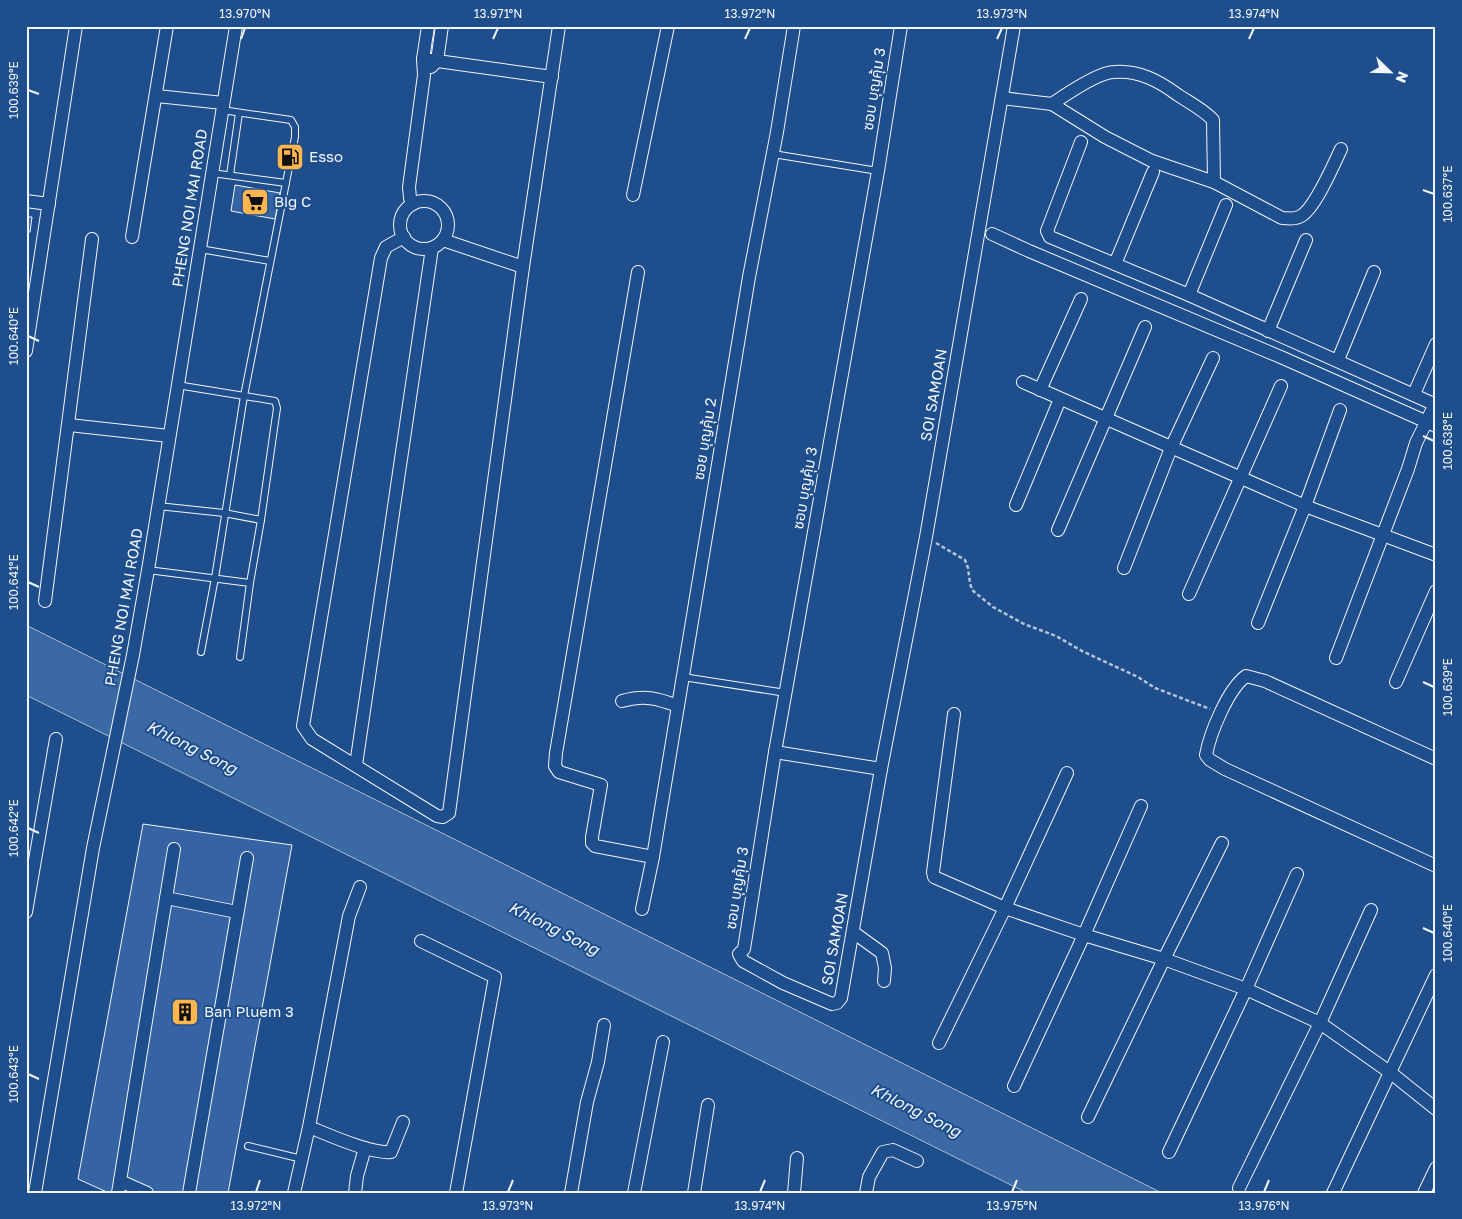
<svg xmlns="http://www.w3.org/2000/svg" width="1462" height="1219" viewBox="0 0 1462 1219" font-family="'Golos Text','Noto Sans Thai',sans-serif">
	<rect width="100%" height="100%" fill="#1f4e8c"/>
	<path fill="#3b69a3" stroke="#a8bbd7" d="M26,625L1162,1193H1027L26,695Z"/>
	<g fill="#3563a3" stroke="#f2f6ff">
		<path d="M235,185L280,193L275,219L231,211Z"/>
		<path d="M26,217H32L30,232H26Z"/>
		<path d="M143,824L292,845L228,1193H109L78,1179Z"/>
	</g>
	<g fill="none" stroke-linecap="round" stroke-linejoin="round">
		<g stroke="#f2f6ff" stroke-width="8">
			<g id="lane">
				<path d="M773,154L878,171"/>
				<path d="M212,173L286,183"/>
				<path d="M230,175L239,113"/>
				<path d="M200,249L270,261"/>
				<path d="M158,506L224,513L261,520"/>
				<path d="M148,570L250,583L261,520L277,408L275,401L177,385"/>
				<path d="M201,652L215,578L244,396L295,137V127L291,120L222,110"/>
				<path d="M240,657L250,583"/>
				<path d="M683,677L786,693"/>
				<path d="M248,1146L302,1159"/>
			</g>
		</g>
		<g stroke="#f2f6ff" stroke-width="14">
			<g id="street">
				<path d="M901,26L878,171L775,752L744,949L739,954L743,961L783,983L832,1004L837,1003L841,998L881,769L926,537L1014,26"/>
				<path d="M423,59L552,77"/>
				<path d="M431,67L437,61L442,26"/>
				<path d="M157,96L223,103"/>
				<path d="M1002,98L1052,104C1065,95 1099,72 1114,72C1139,70 1159,81 1178,95C1190,103 1204,110 1213,120L1214,182L1282,218C1289,218 1295,220 1301,216C1315,208 1333,166 1341,149"/>
				<path d="M1052,104L1105,137L1152,161L1214,182"/>
				<path d="M1081,142L1047,231L1050,237L1189,295L1436,405"/>
				<path d="M633,195L668,26"/>
				<path d="M26,201L49,204"/>
				<circle cx="424" cy="225" r="24"/>
				<path d="M413,204L410,198L409,187L424,75L423,59L428,26"/>
				<path d="M992,234L1029,251L1283,358L1436,426"/>
				<path d="M132,237L167,26"/>
				<path d="M404,237L386,247L381,258L303,726L312,739L437,816L443,817L449,813L523,267L559,26"/>
				<path d="M443,240L523,267"/>
				<path d="M1115,264L1153,172"/>
				<path d="M638,272L556,753L555,766L559,772L601,785L592,837V843L595,846L653,857"/>
				<path d="M1189,295L1226,205"/>
				<path d="M1268,331L1306,240"/>
				<path d="M26,351L76,26"/>
				<path d="M1338,360L1374,272"/>
				<path d="M1023,382L1305,506L1436,555"/>
				<path d="M1040,390L1081,299"/>
				<path d="M1414,394L1436,344"/>
				<path d="M69,425L169,436"/>
				<path d="M1016,505L1060,399"/>
				<path d="M1058,530L1145,327"/>
				<path d="M1124,568L1171,448L1213,358"/>
				<path d="M1189,594L1281,386"/>
				<path d="M45,601L92,239"/>
				<path d="M1258,623L1305,506L1340,410"/>
				<path d="M1336,658L1408,469L1416,443L1435,404"/>
				<path d="M1396,682L1436,591"/>
				<path d="M622,701C645,695 656,698 678,706"/>
				<path d="M954,714L933,872L934,877L1005,908L1084,935L1164,959L1246,989L1320,1023L1391,1073L1436,1109"/>
				<path d="M775,752L881,769"/>
				<path d="M1436,759L1265,681L1246,676C1228,689 1210,733 1206,755L1210,760L1225,769L1436,866"/>
				<path d="M356,765L432,248"/>
				<path d="M166,898L237,912"/>
				<path d="M642,909L653,857L749,277L777,132L794,26"/>
				<path d="M26,912L56,739"/>
				<path d="M853,932L882,953L885,968L884,981"/>
				<path d="M421,941L495,977L456,1193"/>
				<path d="M939,1043L1005,908L1067,773"/>
				<path d="M1014,1086L1084,935L1141,806"/>
				<path d="M1088,1117L1164,959L1222,843"/>
				<path d="M309,1127C329,1135 371,1154 391,1152L403,1122"/>
				<path d="M1169,1152L1246,989L1297,874"/>
				<path d="M120,1181L147,1193"/>
				<path d="M1239,1188L1320,1023L1371,910"/>
				<path d="M35,1193L93,848L133,655L148,570L236,26"/>
				<path d="M118,1193L174,849"/>
				<path d="M189,1193L247,858"/>
				<path d="M294,1193L309,1127L349,916L360,887"/>
				<path d="M355,1193L357,1176L365,1148"/>
				<path d="M571,1193L587,1102L598,1062L604,1025"/>
				<path d="M634,1193L663,1042"/>
				<path d="M694,1193L708,1105"/>
				<path d="M794,1193L797,1158"/>
				<path d="M866,1193L869,1177L883,1152L893,1150L917,1161"/>
				<path d="M1333,1193L1436,975"/>
				<path d="M1424,1193L1436,1168"/>
			</g>
		</g>
		<path stroke="#b3c4dc" stroke-width="2.5" stroke-dasharray="4 2.5" stroke-linecap="butt" d="M936,543L965,560L968,568L970,583L972,590L993,607L1024,624L1056,636L1082,651L1138,677L1155,688L1210,709"/>
		<use href="#lane" stroke="#1f4e8c" stroke-width="6"/>
		<use href="#street" stroke="#1f4e8c" stroke-width="12"/>
	</g>
	<path fill="none" stroke="#f2f6ff" stroke-width="2" d="M241,39L245,28M493,39L498,28M745,39L750,28M997,39L1002,28M1249,39L1254,28M28,90L39,94M1423,190L1434,194M28,336L39,341M1423,436L1434,441M28,582L39,587M1423,682L1434,687M28,828L39,833M1423,928L1434,933M28,1074L39,1079M256,1192L260,1180M508,1192L513,1180M760,1192L765,1180M1012,1192L1017,1180M1264,1192L1269,1180"/>
	<defs>
		<g id="fuel-square" transform="scale(1.4375)"><rect x="-9" y="-9" width="18" height="18" rx="4" fill="#ffb74d" stroke="#1f4e8c"/><path d="M-5.5-6h7V0h2V4h1.3V-2.5L3-4.5l.8-.8L6-3V5H2.5V1h-1V6h-7ZM-4.2-4.7v3.2H.2V-4.7Z" fill="#111"/></g>
		<g id="supermarket-square" transform="scale(1.4375)"><rect x="-9" y="-9" width="18" height="18" rx="4" fill="#ffb74d" stroke="#1f4e8c"/><path d="M-6-5.5h2.5l.6 2H6L4.5 2H-2.5L-4.4-4H-6ZM-1.5 3.2a1.3 1.3 0 1 0 .1 0ZM3 3.2a1.3 1.3 0 1 0 .1 0Z" fill="#111"/></g>
		<g id="building-square" transform="scale(1.4375)"><rect x="-9" y="-9" width="18" height="18" rx="4" fill="#ffb74d" stroke="#1f4e8c"/><path d="M-4-6H4V6H1V3H-1V6H-4ZM-2.5-4.3h1.7v1.8h-1.7ZM.8-4.3h1.7v1.8H.8ZM-2.5-1h1.7V.8h-1.7ZM.8-1h1.7V.8H.8Z" fill="#111"/></g>
	</defs>
	<g fill-rule="evenodd">
		<use href="#fuel-square" x="290" y="157"/>
		<use href="#supermarket-square" x="255" y="202"/>
		<use href="#building-square" x="185" y="1012"/>
	</g>
	<g text-anchor="middle" stroke-width="4" stroke-linejoin="round" paint-order="stroke">
		<g font-size="15" fill="#f2f6ff" stroke="#1f4e8c">
			<text transform="translate(874 89) rotate(-81)" y="5">ซอบ บุญคุ้ม 3</text>
			<text transform="translate(190 208) rotate(-81)" y="5">PHENG NOI MAI ROAD</text>
			<text transform="translate(934 395) rotate(-80)" y="5">SOI SAMOAN</text>
			<text transform="translate(705 439) rotate(-81)" y="5">ซอย บุญคุ้ม 2</text>
			<text transform="translate(805 488) rotate(-80)" y="5">ซอบ บุญคุ้ม 3</text>
			<text transform="translate(124 607) rotate(-80)" y="5">PHENG NOI MAI ROAD</text>
			<text transform="translate(737 888) rotate(-81)" y="5">ซอบ บุญคุ้ม 3</text>
			<text transform="translate(835 939) rotate(-80)" y="5">SOI SAMOAN</text>
		</g>
		<g font-size="15" fill="#f2f6ff" stroke="#1f4e8c" text-anchor="start">
			<text x="309" y="162">Esso</text>
			<text x="274" y="207">Big C</text>
			<text x="204" y="1017">Ban Pluem 3</text>
		</g>
		<g font-size="16" font-style="italic" fill="#f2f6ff" stroke="#1f4e8c">
			<text transform="translate(192 747) rotate(27)" y="6">Khlong Song</text>
			<text transform="translate(554 928) rotate(27)" y="6">Khlong Song</text>
			<text transform="translate(916 1110) rotate(27)" y="6">Khlong Song</text>
		</g>
	</g>
	<rect width="1462" height="1219" fill="none" stroke="#1f4e8c" stroke-width="55"/>
	<g transform="translate(1390 72) rotate(113)" stroke="#1f4e8c" stroke-width="4" paint-order="stroke">
	<path d="M0-4L9 19L0 12L-9 19Z" fill="#f2f6ff"/>
	<text y="-8" font-size="14" font-weight="bold" text-anchor="middle" fill="#f2f6ff">N</text>
	</g>
	<rect x="28" y="28" width="1406" height="1164" fill="none" stroke="#f2f6ff" stroke-width="2"/>
	<g font-size="12" text-anchor="middle" fill="#f2f6ff">
		<text x="245" y="18">13.970°N</text>
		<text x="498" y="18">13.971°N</text>
		<text x="750" y="18">13.972°N</text>
		<text x="1002" y="18">13.973°N</text>
		<text x="1254" y="18">13.974°N</text>
		<text transform="translate(14 90) rotate(-90)" y="4">100.639°E</text>
		<text transform="translate(1448 194) rotate(-90)" y="4">100.637°E</text>
		<text transform="translate(14 336) rotate(-90)" y="4">100.640°E</text>
		<text transform="translate(1448 441) rotate(-90)" y="4">100.638°E</text>
		<text transform="translate(14 582) rotate(-90)" y="4">100.641°E</text>
		<text transform="translate(1448 687) rotate(-90)" y="4">100.639°E</text>
		<text transform="translate(14 828) rotate(-90)" y="4">100.642°E</text>
		<text transform="translate(1448 933) rotate(-90)" y="4">100.640°E</text>
		<text transform="translate(14 1074) rotate(-90)" y="4">100.643°E</text>
		<text x="256" y="1210">13.972°N</text>
		<text x="508" y="1210">13.973°N</text>
		<text x="760" y="1210">13.974°N</text>
		<text x="1012" y="1210">13.975°N</text>
		<text x="1264" y="1210">13.976°N</text>
	</g>
</svg>
